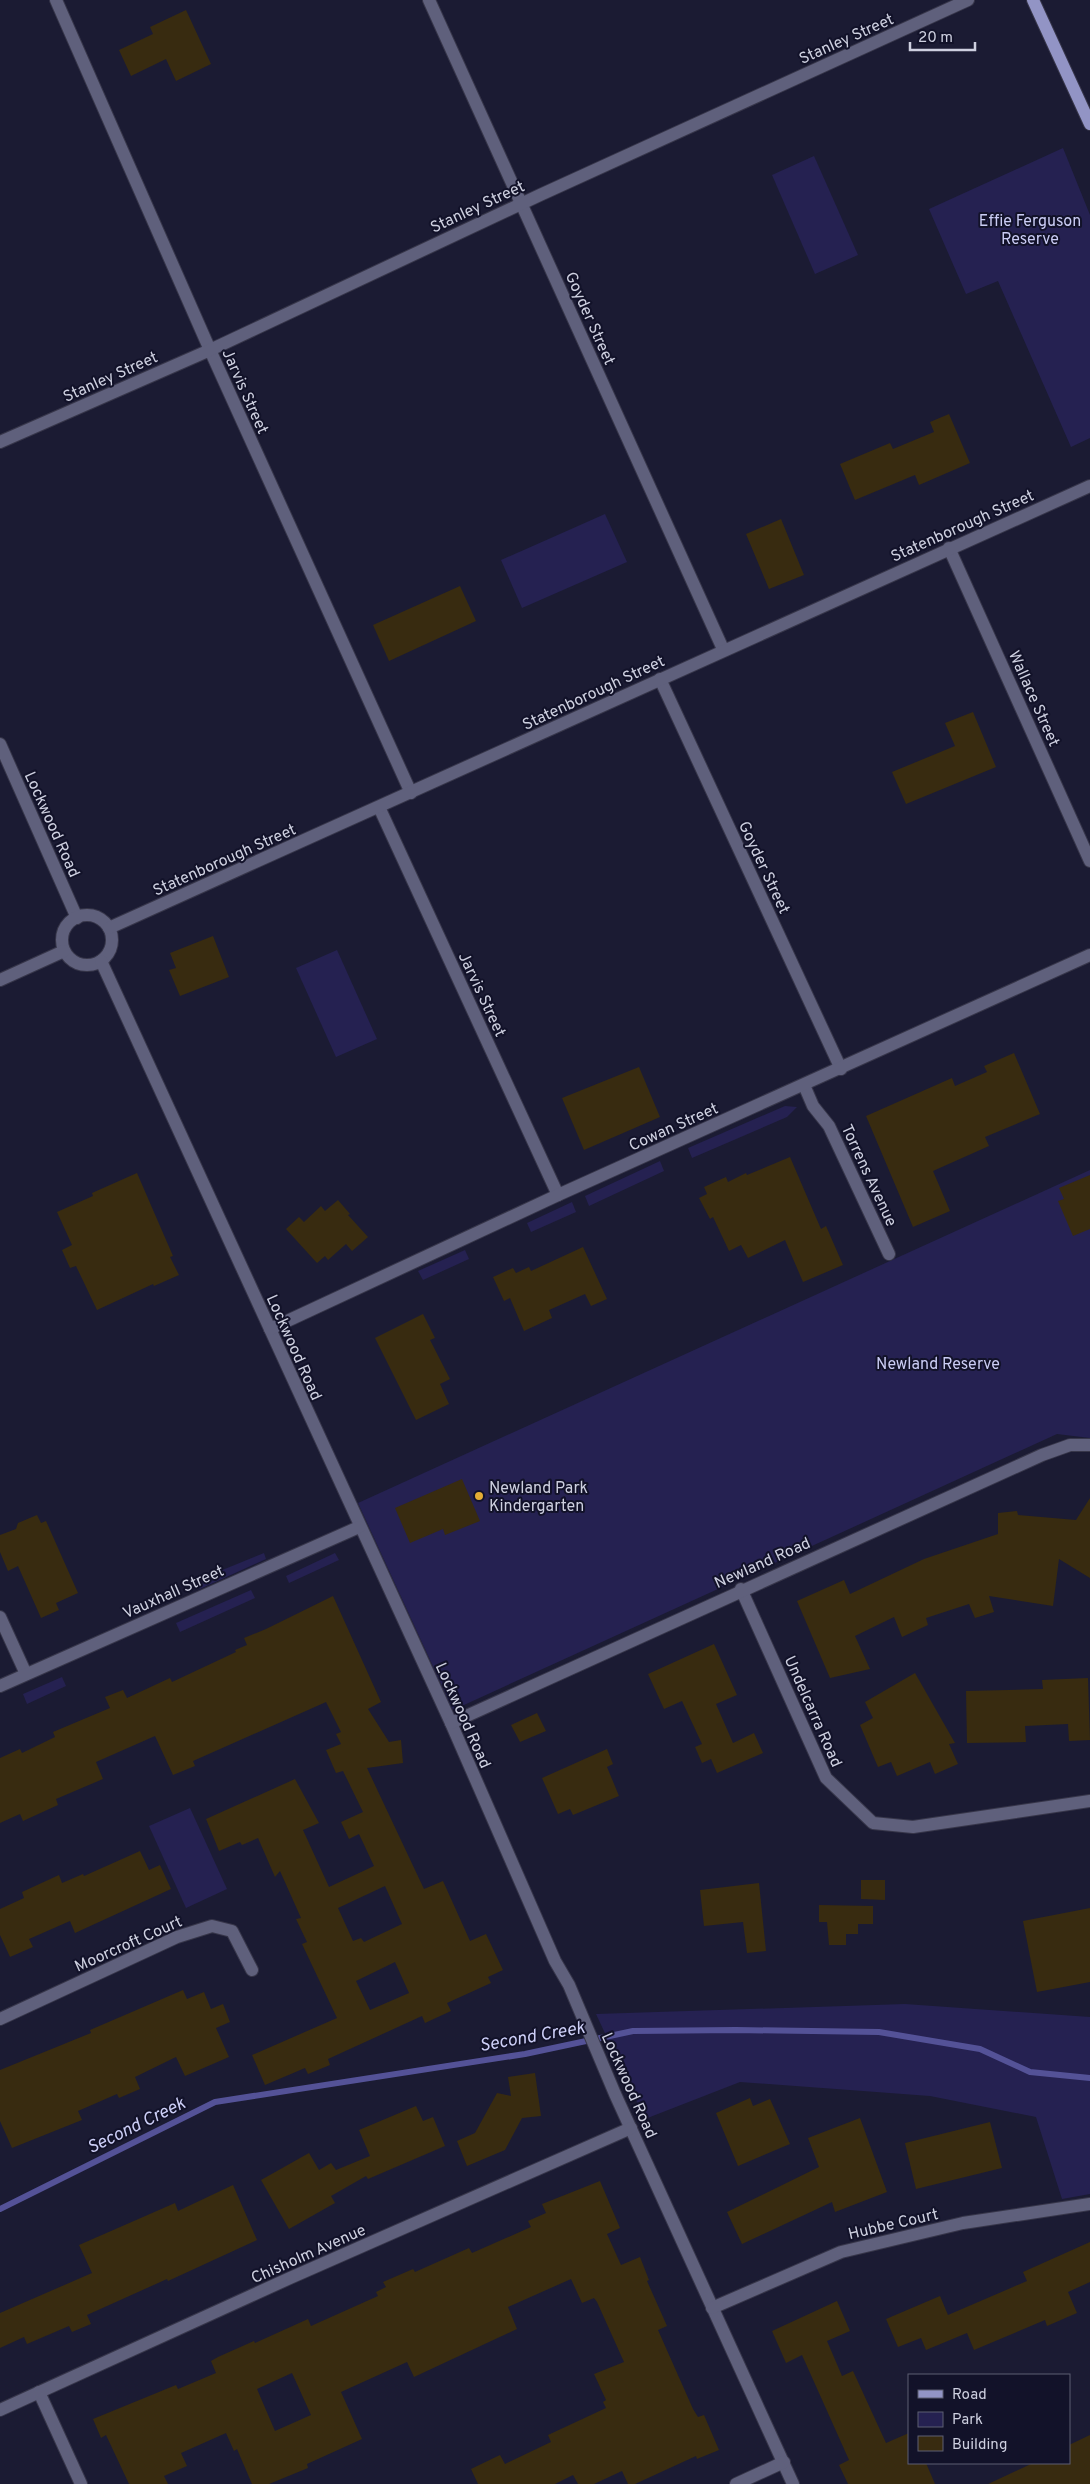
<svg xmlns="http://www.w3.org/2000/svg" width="1090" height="2484" viewBox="0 0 1090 2484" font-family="Overpass,sans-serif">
	<rect width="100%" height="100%" fill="#1b1b33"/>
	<g fill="#252151">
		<path d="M1063,148L1090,215V438L1071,447L998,281L966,294L929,209Z"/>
		<path d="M814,156L858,255L815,274L772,175Z"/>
		<path d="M605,514L627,562L522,608L501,560Z"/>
		<path d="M337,950L377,1039L336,1057L296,968Z"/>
		<path d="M785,1106L797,1107L787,1117L692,1158L688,1148Z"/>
		<path d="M660,1161L664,1171L589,1206L585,1196Z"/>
		<path d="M1090,1170V1438L1057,1434L453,1710L358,1503Z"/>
		<path d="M572,1202L576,1212L531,1232L527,1223Z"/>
		<path d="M465,1250L469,1259L423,1280L418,1271Z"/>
		<path d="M264,1553L266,1559L200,1589L193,1582Z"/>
		<path d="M335,1553L339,1560L289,1583L286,1576Z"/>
		<path d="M251,1590L255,1598L180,1632L176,1623Z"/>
		<path d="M62,1677L66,1686L27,1704L23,1694Z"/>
		<path d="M190,1808L227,1889L186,1908L149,1826Z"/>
		<path d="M905,2004L1090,2017V2194L1062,2199L1036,2117L930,2096L740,2082L645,2119L596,2014Z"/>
	</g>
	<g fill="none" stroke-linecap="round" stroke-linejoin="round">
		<path stroke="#545297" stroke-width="6" d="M0,2209L215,2102L525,2054L633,2031L736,2030L879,2032L980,2049L1030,2072L1090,2078"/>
	</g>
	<g fill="#382b10" fill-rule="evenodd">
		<path d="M186,10L211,64L176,81L166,59L131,76L119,50L153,34L150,27Z"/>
		<path d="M949,414L970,463L919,485L915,475L855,500L840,464L890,443L893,449L934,432L930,422Z"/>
		<path d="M781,519L804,575L769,589L746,534Z"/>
		<path d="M460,586L476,621L389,661L373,625Z"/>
		<path d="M973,712L996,767L906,804L892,772L955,746L945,723Z"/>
		<path d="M213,936L229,977L180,996L169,970L176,968L170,953Z"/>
		<path d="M1014,1053L1040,1114L985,1137L989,1146L933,1171L950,1211L913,1227L866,1116L952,1078L955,1086L987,1072L984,1066Z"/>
		<path d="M639,1067L660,1117L584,1150L562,1098Z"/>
		<path d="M790,1157L821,1229L826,1226L843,1265L803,1282L785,1240L748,1258L741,1245L729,1251L713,1217L710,1219L699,1198L707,1194L704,1187L726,1177L728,1182L746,1173L747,1175Z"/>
		<path d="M137,1173L173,1256L170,1257L179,1275L154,1286L153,1284L97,1310L76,1266L70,1268L62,1250L72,1245L57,1212L93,1196L92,1193Z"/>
		<path d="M1090,1175V1229L1073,1236L1058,1201L1064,1199L1059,1188Z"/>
		<path d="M338,1200L350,1214L348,1215L368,1237L352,1251L346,1244L328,1260L325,1256L317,1263L286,1229L299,1217L304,1222L321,1206L325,1211Z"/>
		<path d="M583,1247L607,1299L591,1306L585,1294L549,1310L552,1318L524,1331L510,1298L504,1301L493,1277L513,1268L516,1273L529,1267L531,1271Z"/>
		<path d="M423,1314L435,1338L430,1340L450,1379L440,1384L449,1404L416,1420L375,1338Z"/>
		<path d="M462,1479L480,1521L445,1535L443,1529L410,1543L395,1508Z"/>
		<path d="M1090,1498V1578L1059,1559L1053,1606L989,1596L994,1612L975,1618L969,1604L926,1618L928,1625L902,1637L894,1617L855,1636L870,1669L830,1678L797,1601L844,1580L850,1594L924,1559L998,1534V1513L1017,1511L1018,1515L1076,1520Z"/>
		<path d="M37,1515L41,1523L46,1521L78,1593L56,1603L59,1610L41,1618L18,1566L8,1571L0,1552V1535L16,1529L18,1523Z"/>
		<path d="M333,1596L381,1702L368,1709L389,1742L401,1740L403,1763L367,1768L424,1889L443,1881L470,1941L486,1934L503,1970L488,1977L491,1983L447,2003L451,2011L425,2023L422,2016L328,2059L330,2065L308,2074L305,2068L265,2085L252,2055L337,2018L302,1944L307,1942L296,1919L301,1918L280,1871L275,1877L258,1838L242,1845L240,1842L219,1851L206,1819L295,1779L319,1823L303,1830L329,1887L374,1866L359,1834L349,1839L341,1822L363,1812L343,1771L336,1773L326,1750L341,1744L336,1734L341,1732L326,1702L193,1761L195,1766L173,1775L155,1736L96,1762L103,1779L56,1799L58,1805L23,1821L20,1814L0,1823V1758L20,1749L22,1753L55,1737L53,1732L110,1708L105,1697L123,1690L127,1698L170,1678L172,1682L236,1652L235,1650L247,1645L244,1638L266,1629ZM385,1886L402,1924L364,1942L361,1938L353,1941L338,1908ZM395,1962L409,1993L370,2010L356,1981Z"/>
		<path d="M714,1644L737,1695L716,1704L733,1743L754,1733L763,1753L717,1773L711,1759L702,1763L695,1747L702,1744L682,1701L664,1709L648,1674Z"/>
		<path d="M915,1673L955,1743L949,1744L958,1764L935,1774L930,1762L897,1776L891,1762L878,1767L860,1725L873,1718L865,1702Z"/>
		<path d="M1088,1678L1090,1740L1069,1741L1068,1724L1025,1726L1026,1742L967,1743L966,1691L1043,1689L1042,1680Z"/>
		<path d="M537,1713L546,1731L520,1742L511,1725Z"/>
		<path d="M607,1749L613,1764L607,1767L619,1796L573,1815L570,1809L558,1814L542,1778Z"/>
		<path d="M140,1851L149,1870L160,1865L171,1889L75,1933L70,1921L29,1939L33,1947L10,1957L0,1935V1909L24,1898L22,1892L59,1875L62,1883L83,1874L84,1876Z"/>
		<path d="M861,1880H885V1900L861,1899Z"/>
		<path d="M759,1883L766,1951L747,1953L743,1922L704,1926L700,1890Z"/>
		<path d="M819,1905L873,1906V1924H858V1934H846V1945H829L827,1922H819Z"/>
		<path d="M1090,1908V1982L1037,1992L1023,1921Z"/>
		<path d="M183,1990L187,1999L204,1992L211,2009L223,2004L230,2022L216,2028L229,2057L185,2076L176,2057L135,2077L140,2089L119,2098L117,2094L78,2111L82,2120L12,2148L0,2121V2070L91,2033L90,2030Z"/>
		<path d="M535,2073L541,2116L522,2118L505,2150L467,2166L457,2141L475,2133L497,2093L511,2096L508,2077Z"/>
		<path d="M750,2098L753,2106L770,2099L790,2144L738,2166L716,2113Z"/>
		<path d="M416,2106L423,2121L433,2117L445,2146L368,2179L366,2176L331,2196L335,2203L289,2229L261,2180L309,2153L319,2170L331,2163L336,2170L370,2156L359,2130Z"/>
		<path d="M860,2118L887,2192L835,2212L832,2202L742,2244L727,2212L819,2167L808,2138Z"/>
		<path d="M990,2122L1002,2168L916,2189L905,2143Z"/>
		<path d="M600,2181L620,2228L607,2234L621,2265L640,2257L649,2280L647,2281L667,2326L658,2330L693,2409L698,2417L704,2415L719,2450L697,2459L696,2456L635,2484H628L622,2471L594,2484H578L573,2475L555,2484H478L471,2469L500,2455L505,2464L551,2442L548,2435L606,2408L603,2402L606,2400L594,2374L624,2362L597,2302L594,2298L582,2303L571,2279L508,2307L517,2329L414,2377L407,2362L341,2392L362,2439L307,2464L308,2468L269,2484H252L237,2449L234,2451L226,2433L181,2453L187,2466L164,2476L168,2484H129L106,2435L101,2438L93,2419L176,2385L178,2389L216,2373L211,2361L218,2357L254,2341L255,2343L308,2319L311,2326L378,2296L376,2292L386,2287L383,2282L413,2269L415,2272L469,2248L472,2253L531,2227L528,2221L546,2213L542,2204ZM292,2373L311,2415L275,2431L257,2389Z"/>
		<path d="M233,2185L257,2240L168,2281L167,2279L87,2315L91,2324L72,2332L69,2326L27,2344L24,2337L0,2348V2313L92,2273L79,2245L175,2203L178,2211Z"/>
		<path d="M1090,2242V2282L1068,2292L1077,2313L1047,2326L1045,2320L974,2350L967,2333L926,2350L921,2338L898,2347L886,2319L940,2296L948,2315L1027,2281L1023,2272Z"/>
		<path d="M837,2301L850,2331L827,2341L842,2376L853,2371L886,2443L909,2433V2463H926L935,2484H848L839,2465L849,2460L802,2355L786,2363L772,2331Z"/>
		<path d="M1090,2435V2484H988L1033,2463H1069V2445Z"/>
	</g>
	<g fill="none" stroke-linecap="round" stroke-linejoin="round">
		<g stroke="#37364a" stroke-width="14">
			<g id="minor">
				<path d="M56,0L210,350L411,793"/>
				<path d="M429,0L723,649"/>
				<path d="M0,442L210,350L540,195L968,0"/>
				<path d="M949,548L1090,861"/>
				<path d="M660,679L841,1069"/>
				<path d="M0,744L77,918"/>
				<path d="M379,807L558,1195"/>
				<circle cx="87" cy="940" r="25"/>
				<path d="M109,928L1090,486"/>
				<path d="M101,961L451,1723L555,1961L569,1985L615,2094L793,2484"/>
				<path d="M0,980L64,951"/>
				<path d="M804,1085L813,1106L829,1126L889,1254"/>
				<path d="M270,1329L558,1195L1090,955"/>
				<path d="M741,1589L826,1778L873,1823L913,1827L1090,1801"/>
				<path d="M0,1617L26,1674"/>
				<path d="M0,1686L359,1527"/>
				<path d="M451,1723L1042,1455L1070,1445H1090"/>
				<path d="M0,2019L177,1937L212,1926L232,1931L252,1970"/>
				<path d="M712,2308L841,2252L963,2223L1090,2204"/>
				<path d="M39,2392L81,2484"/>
				<path d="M0,2410L290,2278L631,2128"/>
				<path d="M736,2484L784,2462"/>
			</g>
		</g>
		<g stroke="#37364a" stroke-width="14">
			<path id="major" d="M1033,0L1090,124"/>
		</g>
		<use href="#minor" stroke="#5f607c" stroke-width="12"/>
		<use href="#major" stroke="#9294c5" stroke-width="12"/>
	</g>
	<circle fill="#e4ad35" stroke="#121229" stroke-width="2" cx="479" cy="1496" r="5"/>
	<g text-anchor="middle" stroke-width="4" stroke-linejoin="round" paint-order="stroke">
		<g font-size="16" fill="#ced0e0" stroke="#121229">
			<text transform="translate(846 38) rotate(-24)" y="6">Stanley Street</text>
			<text transform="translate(477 206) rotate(-25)" y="6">Stanley Street</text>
			<text transform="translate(591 318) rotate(66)" y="6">Goyder Street</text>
			<text transform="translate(110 376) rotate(-24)" y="6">Stanley Street</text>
			<text transform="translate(246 391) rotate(66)" y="6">Jarvis Street</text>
			<text transform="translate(962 525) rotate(-24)" y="6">Statenborough Street</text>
			<text transform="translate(593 692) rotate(-25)" y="6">Statenborough Street</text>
			<text transform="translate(1035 698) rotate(66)" y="6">Wallace Street</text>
			<text transform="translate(53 824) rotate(66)" y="6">Lockwood Road</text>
			<text transform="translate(224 859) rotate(-24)" y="6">Statenborough Street</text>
			<text transform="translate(765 867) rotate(65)" y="6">Goyder Street</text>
			<text transform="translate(483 994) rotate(65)" y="6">Jarvis Street</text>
			<text transform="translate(673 1126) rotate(-24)" y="6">Cowan Street</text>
			<text transform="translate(870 1175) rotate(65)" y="6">Torrens Avenue</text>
			<text transform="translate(295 1347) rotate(66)" y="6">Lockwood Road</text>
			<text transform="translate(762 1562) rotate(-24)" y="6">Newland Road</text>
			<text transform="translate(173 1591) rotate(-24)" y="6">Vauxhall Street</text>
			<text transform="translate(814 1711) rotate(66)" y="6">Undelcarra Road</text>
			<text transform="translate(464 1715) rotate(66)" y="6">Lockwood Road</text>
			<text transform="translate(128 1943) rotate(-24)" y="6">Moorcroft Court</text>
			<text transform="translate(630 2085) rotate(66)" y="6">Lockwood Road</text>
			<text transform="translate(893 2223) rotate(-13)" y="6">Hubbe Court</text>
			<text transform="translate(308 2253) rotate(-24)" y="6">Chisholm Avenue</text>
		</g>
		<g font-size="16" fill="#caccf4" stroke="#121229">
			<text x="1030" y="226">Effie Ferguson<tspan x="1030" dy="18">Reserve</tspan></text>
			<text x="938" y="1369">Newland Reserve</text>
		</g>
		<g font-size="16" fill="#ced0e0" stroke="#121229" text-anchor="start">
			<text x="489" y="1493">Newland Park<tspan x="489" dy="18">Kindergarten</tspan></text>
		</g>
		<g font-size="18" font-style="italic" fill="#cdcff7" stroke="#121229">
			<text transform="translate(532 2036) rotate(-10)" y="6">Second Creek</text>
			<text transform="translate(136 2125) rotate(-26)" y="6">Second Creek</text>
		</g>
	</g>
	<rect x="908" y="2374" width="162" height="90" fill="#121229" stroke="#5d5e72"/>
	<rect x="918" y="2390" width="25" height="8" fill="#9294c5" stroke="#5d5e72"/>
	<text x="952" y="2399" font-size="15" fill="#ced0e0">Road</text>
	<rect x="918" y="2412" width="25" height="15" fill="#252151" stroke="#5d5e72"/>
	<text x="952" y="2424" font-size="15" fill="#ced0e0">Park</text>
	<rect x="918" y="2436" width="25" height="15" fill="#382b10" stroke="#5d5e72"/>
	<text x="952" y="2449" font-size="15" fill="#ced0e0">Building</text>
	<path d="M910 42v8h65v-8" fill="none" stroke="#ced0e0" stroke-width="2.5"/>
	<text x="918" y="42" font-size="15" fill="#ced0e0" stroke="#121229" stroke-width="4" paint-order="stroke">20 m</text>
</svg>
